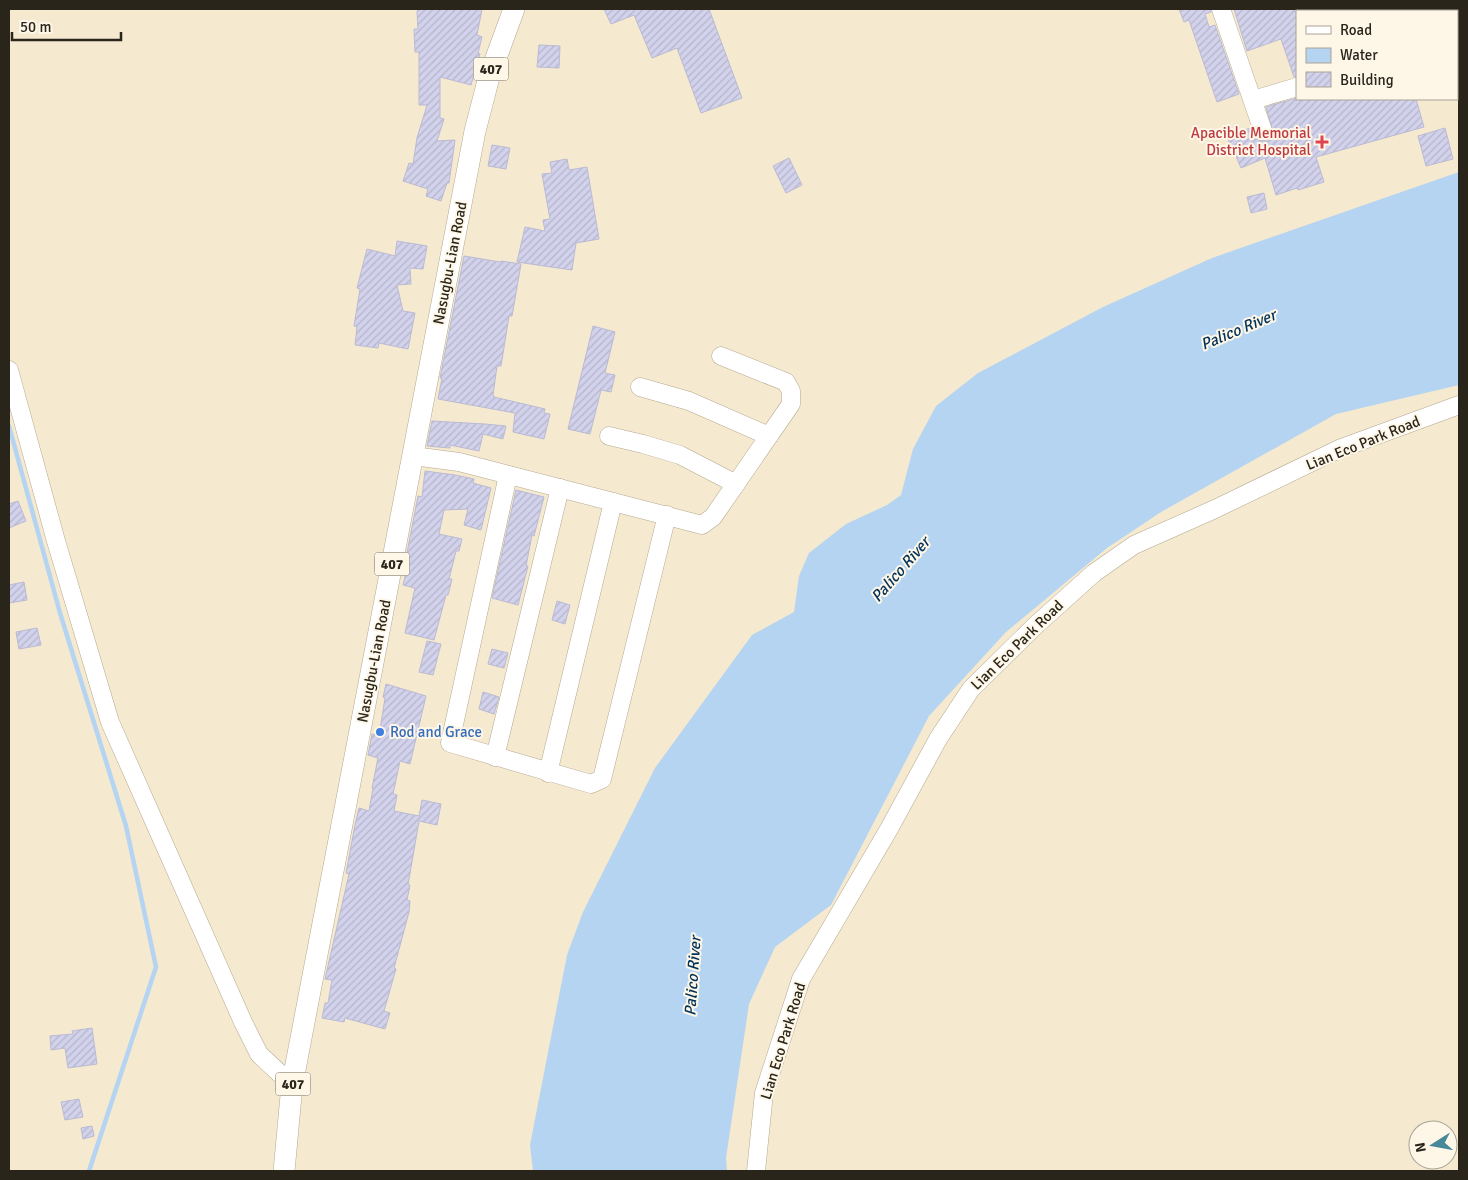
<svg xmlns="http://www.w3.org/2000/svg" width="1468" height="1180" viewBox="0 0 1468 1180" font-family="Signika,sans-serif">
	<defs>
		<pattern id="building-hatch" width="6" height="6" patternUnits="userSpaceOnUse" patternTransform="scale(1.25)"><rect width="6" height="6" fill="#d2d2ec"/><path d="M-1 1l2-2M0 6l6-6M5 7l2-2" fill="none" stroke="#b4b4ca"/></pattern>
	</defs>
	<rect width="100%" height="100%" fill="#f5e9d0"/>
	<path fill="#b4d4f2" d="M1459,172V385L1336,414L1161,512L1107,548L1006,632L929,716L831,905L775,947L749,1004L726,1158L727,1171H533L530,1145L567,955L583,912L655,768L752,635L794,612L799,576L809,553L846,524L887,505L901,495L913,449L936,406L978,373L1103,307L1212,258Z"/>
	<g fill="none" stroke-linecap="round" stroke-linejoin="round">
		<path stroke="#b4d4f2" stroke-width="4.5" d="M9,426L60,613L126,826L156,967L89,1171"/>
	</g>
	<g fill="url(#building-hatch)" stroke="#babad3">
		<path d="M420,9H482L477,35L482,37L478,53L480,54L471,85L440,77V118L444,119L437,141L455,140L449,183H447L441,201L426,196L428,189L403,181L409,163L413,164L417,138L427,105H419V52H415L414,29H418L417,11L420,10Z"/>
		<path d="M604,9H709L742,98L701,113L677,48L652,58L634,15L611,24Z"/>
		<path d="M1179,9H1211V12L1205,14L1209,27L1215,25L1239,94L1217,102L1189,20L1184,22Z"/>
		<path d="M1234,9H1297V77H1294L1281,39L1247,51Z"/>
		<path d="M539,45L560,46L559,68L537,67Z"/>
		<path d="M1297,98L1416,99L1424,127L1316,157L1324,182L1298,190L1297,188L1276,195L1265,158L1241,168L1233,149H1231L1227,135L1251,128L1256,139L1261,141H1267L1271,138L1273,133L1266,107Z"/>
		<path d="M1445,128L1453,159L1426,166L1418,136Z"/>
		<path d="M492,145L510,148L506,169L488,166Z"/>
		<path d="M789,158L802,185L786,193L773,166Z"/>
		<path d="M567,159L569,170L587,167L599,239L576,243L572,270L517,262L525,227L545,231L543,220L550,219L542,174L552,173L550,162Z"/>
		<path d="M1264,193L1267,209L1251,213L1247,197Z"/>
		<path d="M397,241L427,246L423,269L410,268L411,284L397,285L403,311L415,313L408,349L379,343L378,348L355,345L357,327L354,326L360,289L357,288L367,249L395,256Z"/>
		<path d="M464,256L500,262L501,261L521,264L512,316H509L501,366H497L493,395L494,397L545,409L544,413L550,414L544,439L513,432L515,413L438,399L442,378H440Z"/>
		<path d="M593,326L615,332L605,373L615,375L611,392L601,390L590,434L568,429Z"/>
		<path d="M432,421L485,424L506,426L503,439L483,434L479,451L450,445V448L427,446Z"/>
		<path d="M425,471L455,475L474,479L473,483L491,488L481,530L464,525L468,509L444,510L439,534L462,539L459,551H456L449,579H452L448,595H446L434,640L405,633L415,588L403,585L409,559L406,558L418,496L422,497Z"/>
		<path d="M516,490L544,497L534,536L532,535L526,566H528L518,605L492,598Z"/>
		<path d="M18,501L26,521L9,528V504Z"/>
		<path d="M24,582L27,600L9,603V585Z"/>
		<path d="M557,601L570,605L565,624L552,620Z"/>
		<path d="M37,628L41,645L19,649L16,632Z"/>
		<path d="M427,641L441,644L433,675L419,672Z"/>
		<path d="M492,649L508,653L504,668L488,664Z"/>
		<path d="M386,684L426,696L410,764L400,761L393,794L397,795L394,811L419,816L422,800L441,804L437,825L419,821L408,885H410L407,900L410,901L409,912L394,968L396,969L384,1011L390,1013L385,1029L345,1018L344,1022L322,1018L325,1003H328L332,980L325,979L349,874L346,873L355,825L359,808L369,811L373,788H372L378,758L368,755L372,734L379,736L385,698L383,697Z"/>
		<path d="M483,692L499,697L494,714L479,709Z"/>
		<path d="M92,1028L97,1064L68,1068L65,1048L51,1050L50,1036L73,1034L72,1031Z"/>
		<path d="M79,1099L83,1117L65,1120L61,1102Z"/>
		<path d="M92,1126L94,1136L83,1139L81,1128Z"/>
	</g>
	<g fill="none" stroke-linecap="round" stroke-linejoin="round">
		<g stroke="#b4a890" stroke-width="19">
			<g id="minor">
				<path d="M1221,9L1263,131"/>
				<path d="M1311,9L1312,11"/>
				<path d="M1397,9V11"/>
				<path d="M1253,100L1297,87"/>
				<path d="M9,370L56,541L110,722L243,1022L259,1054L292,1085"/>
				<path d="M640,387L689,401L769,436"/>
				<path d="M609,436L643,444L680,455L736,484"/>
				<path d="M413,456L459,462L702,525L713,517L791,404V391L786,382L721,356"/>
				<path d="M508,475L450,743L591,784L602,779L667,515"/>
				<path d="M495,757L560,488"/>
				<path d="M548,773L613,502"/>
				<path d="M756,1171L764,1093L801,979L889,829L938,739L971,689L1036,625L1094,573L1134,545L1215,509L1339,449L1459,405"/>
			</g>
		</g>
		<g stroke="#b4a890" stroke-width="22">
			<path id="major" d="M284,1171L292,1085L475,131L489,77L514,9"/>
		</g>
		<use href="#minor" stroke="#fff" stroke-width="18"/>
		<use href="#major" stroke="#fff" stroke-width="21"/>
	</g>
	<path fill="#e0444e" stroke="#fef7e8" stroke-width="2" d="M1319.5 134.5h5v5h5v5h-5v5h-5v-5h-5v-5h5z"/>
	<circle fill="#3f7fe0" stroke="#fef7e8" stroke-width="2" cx="380" cy="732" r="5"/>
	<g text-anchor="middle" stroke-width="4" stroke-linejoin="round" paint-order="stroke">
		<g fill="#fef7e8" stroke="#696458" stroke-width="1">
			<rect x="473.5" y="57.5" width="35" height="23" rx="4"/>
			<rect x="374.5" y="552.5" width="35" height="23" rx="4"/>
			<rect x="275.5" y="1072.5" width="35" height="23" rx="4"/>
		</g>
		<g font-size="14" font-weight="bold" fill="#29251b">
			<text x="491" y="74">407</text>
			<text x="392" y="569">407</text>
			<text x="293" y="1089">407</text>
		</g>
		<g font-size="15" fill="#be3a42" stroke="#fef7e8" text-anchor="end">
			<text x="1311" y="138">Apacible Memorial<tspan x="1311" dy="17">District Hospital</tspan></text>
		</g>
		<g font-size="15" fill="#29251b" stroke="#fef7e8">
			<text transform="translate(450 263) rotate(-79)" y="5">Nasugbu-Lian Road</text>
			<text transform="translate(1363 443) rotate(-22)" y="5">Lian Eco Park Road</text>
			<text transform="translate(1017 645) rotate(-44)" y="5">Lian Eco Park Road</text>
			<text transform="translate(374 661) rotate(-79)" y="5">Nasugbu-Lian Road</text>
			<text transform="translate(783 1041) rotate(-73)" y="5">Lian Eco Park Road</text>
		</g>
		<g font-size="15" fill="#366cbe" stroke="#fef7e8" text-anchor="start">
			<text x="390" y="737">Rod and Grace</text>
		</g>
		<g font-size="16" font-style="italic" fill="#003258" stroke="#fef7e8">
			<text transform="translate(1238 329) rotate(-23)" y="6">Palico River</text>
			<text transform="translate(900 569) rotate(-49)" y="6">Palico River</text>
			<text transform="translate(692 976) rotate(-86)" y="6">Palico River</text>
		</g>
	</g>
	<rect width="1468" height="1180" fill="none" stroke="#29251b" stroke-width="20"/>
	<rect x="1296" y="10" width="162" height="90" fill="#fef7e8" stroke="#a9a396"/>
	<rect x="1306" y="26" width="25" height="8" fill="#ffffff" stroke="#a9a396"/>
	<text x="1340" y="35" font-size="15" fill="#29251b">Road</text>
	<rect x="1306" y="48" width="25" height="15" fill="#b4d4f2" stroke="#a9a396"/>
	<text x="1340" y="60" font-size="15" fill="#29251b">Water</text>
	<rect x="1306" y="72" width="25" height="15" fill="url(#building-hatch)" stroke="#a9a396"/>
	<text x="1340" y="85" font-size="15" fill="#29251b">Building</text>
	<g transform="translate(1433 1145) rotate(259)"><circle r="24" fill="#fef7e8" stroke="#a9a396"/>
	<path d="M0-4L9 19L0 12L-9 19Z" fill="#468899"/>
	<text y="-8" font-size="14" font-weight="bold" text-anchor="middle" fill="#29251b">N</text>
	</g>
	<path d="M12 32v8h109v-8" fill="none" stroke="#29251b" stroke-width="2.5"/>
	<text x="20" y="32" font-size="15" fill="#29251b" stroke="#fef7e8" stroke-width="4" paint-order="stroke">50 m</text>
</svg>
